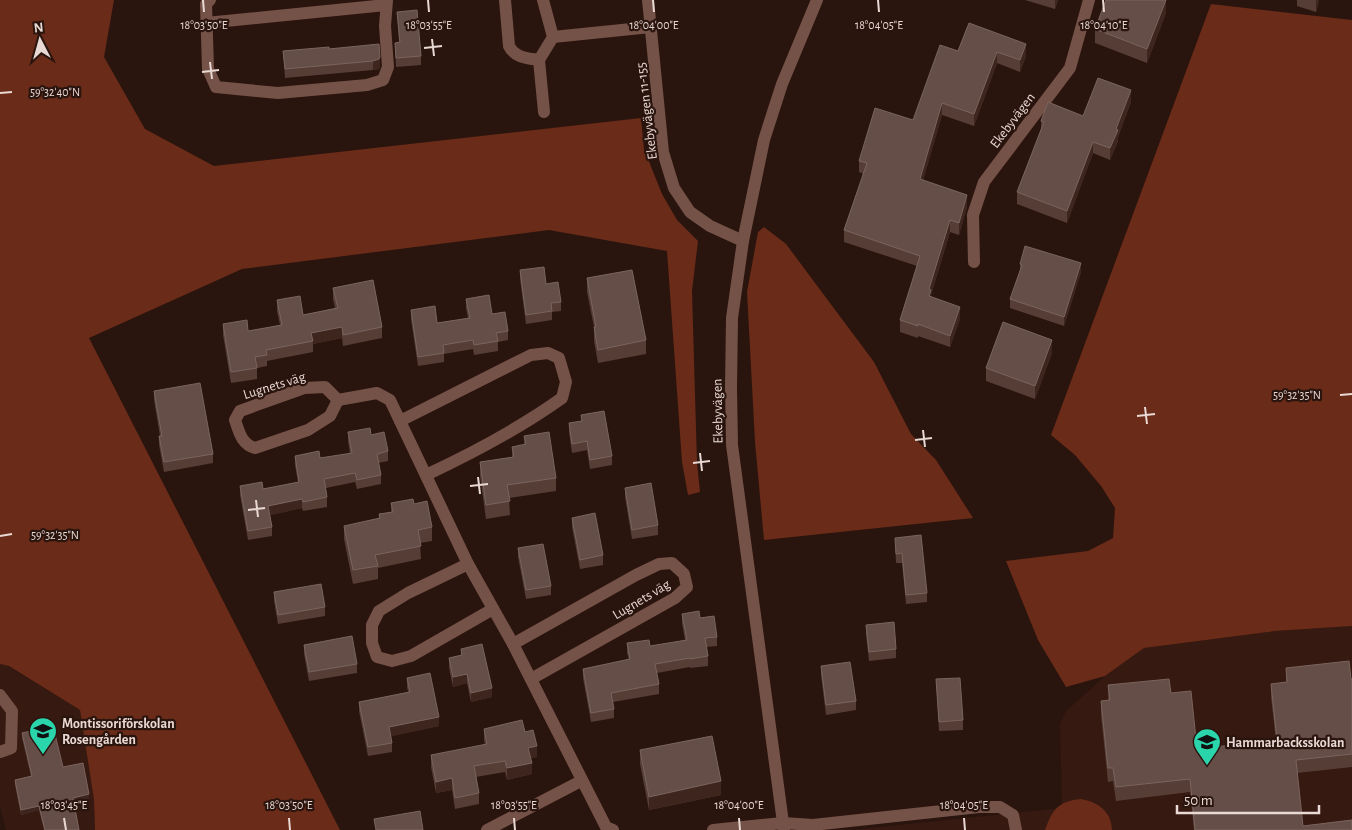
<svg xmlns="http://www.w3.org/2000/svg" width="1352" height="830" viewBox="0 0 1352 830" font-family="'Alegreya Sans',sans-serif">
	<rect width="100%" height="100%" fill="#2a140e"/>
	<g fill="#361910">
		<path d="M1352,626V830H852L1062,808L1060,724L1066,711L1105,676L1144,648L1275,631Z"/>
		<path d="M0,664L8,666L80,710L94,800L95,830H6L0,807Z"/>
	</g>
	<g fill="#6a2b18">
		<path d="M0,0H114L104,57L145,129L214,166L641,118L644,149L662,194L677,220L698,241L692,291L697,463L700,492L688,495L682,462L667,251L549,230L242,269L89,338L340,830H95L94,800L80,710L9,666L0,664Z"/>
		<path d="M1211,4L1352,20V626L1275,631L1144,648L1105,676L1066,687L1038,640L1006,561L1088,551L1113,538L1115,508L1101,486L1075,455L1051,435Z"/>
		<path d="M764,227L786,244L874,362L911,434L936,460L973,518L764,540L755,442L747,292L758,232Z"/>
		<path d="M1081,799C1098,802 1111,811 1112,830H1045C1052,810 1058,801 1081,799Z"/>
	</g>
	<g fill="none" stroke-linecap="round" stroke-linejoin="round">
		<g stroke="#755247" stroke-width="12">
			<path d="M210,0L206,4L208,69L216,87L278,93L367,85L383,80L388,67L385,26L387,0"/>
			<path d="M505,0L509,46C515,58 527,58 539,60"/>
			<path d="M543,0L553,37L539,60L544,112"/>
			<path d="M648,0L663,152L674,188L690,212L710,226L743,241"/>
			<path d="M206,23L386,5"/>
			<path d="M553,37L651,27"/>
			<path d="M974,262L973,215L984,182L1070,68L1089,0"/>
			<path d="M325,387L338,400L330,416L308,430L255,448C241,444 239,431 235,420L240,411L304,388Z"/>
			<path d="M338,400L377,393L390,400L468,564L513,644L606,827L613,830"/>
			<path d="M400,421L531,355L548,353L559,358L566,382L562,398C520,428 473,453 426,475"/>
			<path d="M468,564L408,593L379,611L372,625V643L377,657L392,661L411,656L493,609"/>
			<path d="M513,644L636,575L659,564L672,563L684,574L687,587L675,598L531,679"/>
			<path d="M0,695L12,711L11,748L0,752"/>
			<path d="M487,830L581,781"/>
			<path d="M713,830L783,823L813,825L979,807H1000L1013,815L1016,830"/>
			<path d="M784,830L732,445L731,388L732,318L743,241L764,140L782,84L817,0"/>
		</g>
	</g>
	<g fill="#563e37">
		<path d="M1025,0H1058L1055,9Z"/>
		<path d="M1297,0H1319L1316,12L1297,6Z"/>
		<path d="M397,12L421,56V65L396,67L395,43L399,42Z"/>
		<path d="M1166,13L1147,63L1095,43V29Z"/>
		<path d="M969,23L1026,56L1020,72L997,63L974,126L942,115L923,180L967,207L959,235L950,232L931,295V296L960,319L950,347L918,336V338L900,332V320L917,266L844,242V230L864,174L859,172V161L913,120L958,51Z"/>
		<path d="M329,49L380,57V66L379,69L373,70L285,78L283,51Z"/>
		<path d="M1131,102L1118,137V141L1110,160L1093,153L1067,223L1017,204V192L1041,130V121L1083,116Z"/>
		<path d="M1020,264L1081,272L1064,326L1010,308V299L1020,272Z"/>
		<path d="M520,270L546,284L561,302V311L552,312V320L526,324L520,279Z"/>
		<path d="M587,278L646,340V354L598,363L594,341V327L587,292Z"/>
		<path d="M333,288L382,327V338L343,346L342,338L313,344V352L267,361V366L257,368V379L231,383L223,335V324L248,331L280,325L277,311V300L303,315L335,308L333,299Z"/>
		<path d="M466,299L492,314L508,331V340L498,342V351L474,355L473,349L444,354V362L418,366L411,319V310L437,323L468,318L466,308Z"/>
		<path d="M1052,353L1035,399L986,381V368Z"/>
		<path d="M154,391L213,454V463L164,472L159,445V436H160L154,400Z"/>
		<path d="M581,415L612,456V465L590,469L587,450L572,453L569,432V423L581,421Z"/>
		<path d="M348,432L371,435L388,451V461L378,463L381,475V484L357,489L355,482L326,488L327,497V507L303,511L302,508L270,515L272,527V536L248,540L240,495V486L263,489L298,482L295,465V456L320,458L350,454L348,441Z"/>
		<path d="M524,436L556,478V491L509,498L510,515L486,519L480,476V462L512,457V447L524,445Z"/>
		<path d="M625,488L658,525V535L632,539L625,497Z"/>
		<path d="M391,503L414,504L432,527V541L420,543L421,559L378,568V579L353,584L344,539V526L379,519V514L391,512Z"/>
		<path d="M572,518L603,555V565L580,569L572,527Z"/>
		<path d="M895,538L927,593V602L906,604L902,563H896Z"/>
		<path d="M518,548L551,586V595L526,599L518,557Z"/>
		<path d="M274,592L325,607V616L278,624L274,601Z"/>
		<path d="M682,614L700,618L717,637V646L706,647L708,656V666L690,668V667L657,673L659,684V694L613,702L614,709V718L591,722L583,678V669L629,660L627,653V643L650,646L685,640L682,623Z"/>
		<path d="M866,625L896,649V658L869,661L866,634Z"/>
		<path d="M304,645L357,664V673L309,681L304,654Z"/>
		<path d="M461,649L492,697L471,702L467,683L453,687L449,668V658L461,655Z"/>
		<path d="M821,666L856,701V710L826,715L821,675Z"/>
		<path d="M1286,668L1352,679V767L1297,773L1303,826L1352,830H1194L1190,792L1116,801L1113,781L1108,782L1101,715V701L1108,700V685L1171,693L1197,749L1276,741L1271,697V684L1286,682Z"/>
		<path d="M407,678L439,726L391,736L392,743V752L368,756L359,711V702L408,692L407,687Z"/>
		<path d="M936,679L963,720V730L939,731Z"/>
		<path d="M484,729L525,732L537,757L531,758L532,774L507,780L505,772L476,777L479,793V804L455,809L452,790L436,793L431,767V755L485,745L484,740Z"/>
		<path d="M22,733L63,767L89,799L74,802L79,830H44L39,810L21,815L15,785V780L31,776L22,738Z"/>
		<path d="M640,750L721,795L649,810L640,764Z"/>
	</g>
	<g fill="#3e261f">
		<path d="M1055,0H1058L1055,9Z"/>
		<path d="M1166,0V13L1147,63V49Z"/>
		<path d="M1316,0H1319L1316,12Z"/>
		<path d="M1026,44V56L1020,72V60Z"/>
		<path d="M997,52V63L974,126V114Z"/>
		<path d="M380,57V66L379,69L373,70V61Z"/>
		<path d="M1131,90V102L1118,137V141L1110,160V148L1116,129Z"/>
		<path d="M942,103V115L920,191V179Z"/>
		<path d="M1093,142V153L1067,223V211Z"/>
		<path d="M967,195V207L959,235V223Z"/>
		<path d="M950,220V232L931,295V302L929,308V289Z"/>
		<path d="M1081,263V272L1064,326V317Z"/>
		<path d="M960,307V319L950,347V336Z"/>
		<path d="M342,327V338L313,344L311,333Z"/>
		<path d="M1052,340V353L1035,399V386Z"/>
		<path d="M302,499V508L268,516V506Z"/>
		<path d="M467,674V683L453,687V677Z"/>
		<path d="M492,688V697L471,702V693Z"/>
		<path d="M439,717V726L389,737V727Z"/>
		<path d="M537,746V757L528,759V748Z"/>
		<path d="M532,763V774L507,780V768Z"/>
		<path d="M452,778V790L436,793V782Z"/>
		<path d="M721,781V795L649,810V797Z"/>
		<path d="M89,794V799L73,802V798Z"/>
		<path d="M39,806V810L21,815V810Z"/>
	</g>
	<g fill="#664e48" stroke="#7a645e">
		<path d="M1106,0H1166L1147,49L1095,29Z"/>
		<path d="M417,10L421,56L396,58L395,43L400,42L397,12Z"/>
		<path d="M969,23L1026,44L1020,60L997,52L974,114L942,103L920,179L967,195L959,223L950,220L929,289L931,290L929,296L960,307L950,336L918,324V326L900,320L920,256L844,230L867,163L859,161L875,108L913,120L940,45L958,51Z"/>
		<path d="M379,44L380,57L379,59L373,61L285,69L283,51L329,47V49Z"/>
		<path d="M1098,78L1131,90L1116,129L1118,130L1110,148L1093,142L1067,211L1017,192L1044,122L1041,121L1048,102L1083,116Z"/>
		<path d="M1025,246L1081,263L1064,317L1010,299L1022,265L1020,264Z"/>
		<path d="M544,267L546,284L558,282L561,302L551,303L552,311L526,315L520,270Z"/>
		<path d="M632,270L646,340L598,350L594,327H596L587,278Z"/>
		<path d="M373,280L382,327L343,335L342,327L311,333L313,341L266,350L267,355L255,357L257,368L231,372L223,324L247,320L248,331L282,325L277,300L300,296L303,315L338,308L333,288Z"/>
		<path d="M489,295L492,314L505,312L508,331L496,333L498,341L474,345L473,340L443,345L444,353L418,357L411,310L435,306L437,323L470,318L466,299Z"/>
		<path d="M1003,322L1052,340L1035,386L986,368Z"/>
		<path d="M200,383L213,454L164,462L159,436H162L154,391Z"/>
		<path d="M604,411L612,456L590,460L587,441L572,444L569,423L582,421L581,415Z"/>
		<path d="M370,428L371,435L384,432L388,451L377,454L381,475L357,480L355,473L324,479L327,497L303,502L302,499L268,506L272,527L248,531L240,486L262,482L263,489L299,482L295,456L319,451L320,458L352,453L348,432Z"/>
		<path d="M549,432L556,478L507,485L510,501L486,505L480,462L514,457L512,447L526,444L524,436Z"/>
		<path d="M651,483L658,525L632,530L625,488Z"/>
		<path d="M413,499L414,504L427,501L432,527L418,530L421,546L375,555L378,566L353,570L344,526L380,518L379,514L393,512L391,503Z"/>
		<path d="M595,513L603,555L580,560L572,518Z"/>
		<path d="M921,535L927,593L906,595L902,553L896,554L895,538Z"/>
		<path d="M543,544L551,586L526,590L518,548Z"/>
		<path d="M321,584L325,607L278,615L274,592Z"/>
		<path d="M699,611L700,618L714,616L717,637L705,638L708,656L690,659V658L655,664L659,684L611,693L614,709L591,713L583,669L630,659L627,643L649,640L650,646L687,640L682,614Z"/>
		<path d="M894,622L896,649L869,652L866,625Z"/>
		<path d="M352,636L357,664L309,672L304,645Z"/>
		<path d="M482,644L492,688L471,693L467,674L453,677L449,658L462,655L461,649Z"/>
		<path d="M1349,661L1351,679H1352V754L1296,760L1303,826L1352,820V830H1195L1190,779L1116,787L1113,768H1108L1101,701L1110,700L1108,685L1169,679L1171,693L1191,691L1197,749L1277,740L1271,684L1287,682L1286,668Z"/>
		<path d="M850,662L856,701L826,705L821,666Z"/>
		<path d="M430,673L439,717L389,727L392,743L368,747L359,702L410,692L407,678Z"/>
		<path d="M960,678L963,720L939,722L936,679Z"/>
		<path d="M522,720L525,732L533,730L537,746L528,748L532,763L507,768L505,761L474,766L479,793L455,798L452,778L436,782L431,755L487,744L484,729Z"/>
		<path d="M53,726L63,767L83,763L89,794L73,798L79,830H45L39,806L21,810L15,780L32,776L22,733Z"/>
		<path d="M712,736L721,781L649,797L640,750Z"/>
		<path d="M420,811L423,830H376L374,819Z"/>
	</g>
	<path fill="none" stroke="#e9d9d4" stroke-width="2" d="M203,0L204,12M428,0L429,12M653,0L654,12M878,0L879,12M1103,0L1104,12M432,39L434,56M424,48L442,46M210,62L212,79M202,72L219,70M0,93L12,92M1340,395L1352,394M1145,407L1147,424M1137,416L1155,414M923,430L925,447M915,440L932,438M700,453L702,471M693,463L710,461M478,477L480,494M470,486L488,484M256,500L258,517M248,510L265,508M0,536L12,534M64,818L66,830M289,818L290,830M514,818L515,830M739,818L740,830M964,818L965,830"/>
	<defs>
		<g id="school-pin" transform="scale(1.4375)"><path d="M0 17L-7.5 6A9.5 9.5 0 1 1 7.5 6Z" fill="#2bd5ac" stroke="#2a140e"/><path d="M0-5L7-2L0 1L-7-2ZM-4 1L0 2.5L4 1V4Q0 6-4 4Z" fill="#111"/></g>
	</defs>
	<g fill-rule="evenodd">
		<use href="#school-pin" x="43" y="731"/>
		<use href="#school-pin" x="1207" y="742"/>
	</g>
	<g text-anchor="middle" stroke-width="4.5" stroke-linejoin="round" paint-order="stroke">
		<g font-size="14" fill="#e9d9d4" stroke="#2a140e">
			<text transform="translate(646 111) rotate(-97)" y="5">Ekebyvägen 11-155</text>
			<text transform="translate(1012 120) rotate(-53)" y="5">Ekebyvägen</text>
			<text transform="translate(274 385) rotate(-17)" y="5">Lugnets väg</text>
			<text transform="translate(717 411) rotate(-91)" y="5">Ekebyvägen</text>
			<text transform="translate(641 599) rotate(-31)" y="5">Lugnets väg</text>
		</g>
		<g font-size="14" font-weight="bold" fill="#e9d9d4" stroke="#2a140e" text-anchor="start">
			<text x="62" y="728">Montissoriförskolan<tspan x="62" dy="16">Rosengården</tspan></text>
			<text x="1226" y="747">Hammarbacksskolan</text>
		</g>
	</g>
	<g font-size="12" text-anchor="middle" fill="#e9d9d4" stroke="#2a140e" stroke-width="4.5" stroke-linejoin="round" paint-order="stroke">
		<text x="204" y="29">18°03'50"E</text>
		<text x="429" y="29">18°03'55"E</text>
		<text x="654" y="29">18°04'00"E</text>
		<text x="879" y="29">18°04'05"E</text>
		<text x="1104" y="29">18°04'10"E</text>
		<text x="55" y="96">59°32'40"N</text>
		<text x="1297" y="399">59°32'35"N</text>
		<text x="55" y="539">59°32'35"N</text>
		<text x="64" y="809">18°03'45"E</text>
		<text x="289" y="809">18°03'50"E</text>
		<text x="514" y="809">18°03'55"E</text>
		<text x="739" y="809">18°04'00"E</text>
		<text x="964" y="809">18°04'05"E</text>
	</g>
	<g transform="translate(40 40) rotate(354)" stroke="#2a140e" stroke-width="4" paint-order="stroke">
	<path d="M0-4L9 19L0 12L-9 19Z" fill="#e9d9d4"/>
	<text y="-8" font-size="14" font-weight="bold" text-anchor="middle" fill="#e9d9d4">N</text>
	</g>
	<path d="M1177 805v8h142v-8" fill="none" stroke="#e9d9d4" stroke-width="2.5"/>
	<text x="1184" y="805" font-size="15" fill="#e9d9d4" stroke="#2a140e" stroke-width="4" paint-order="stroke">50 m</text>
</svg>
